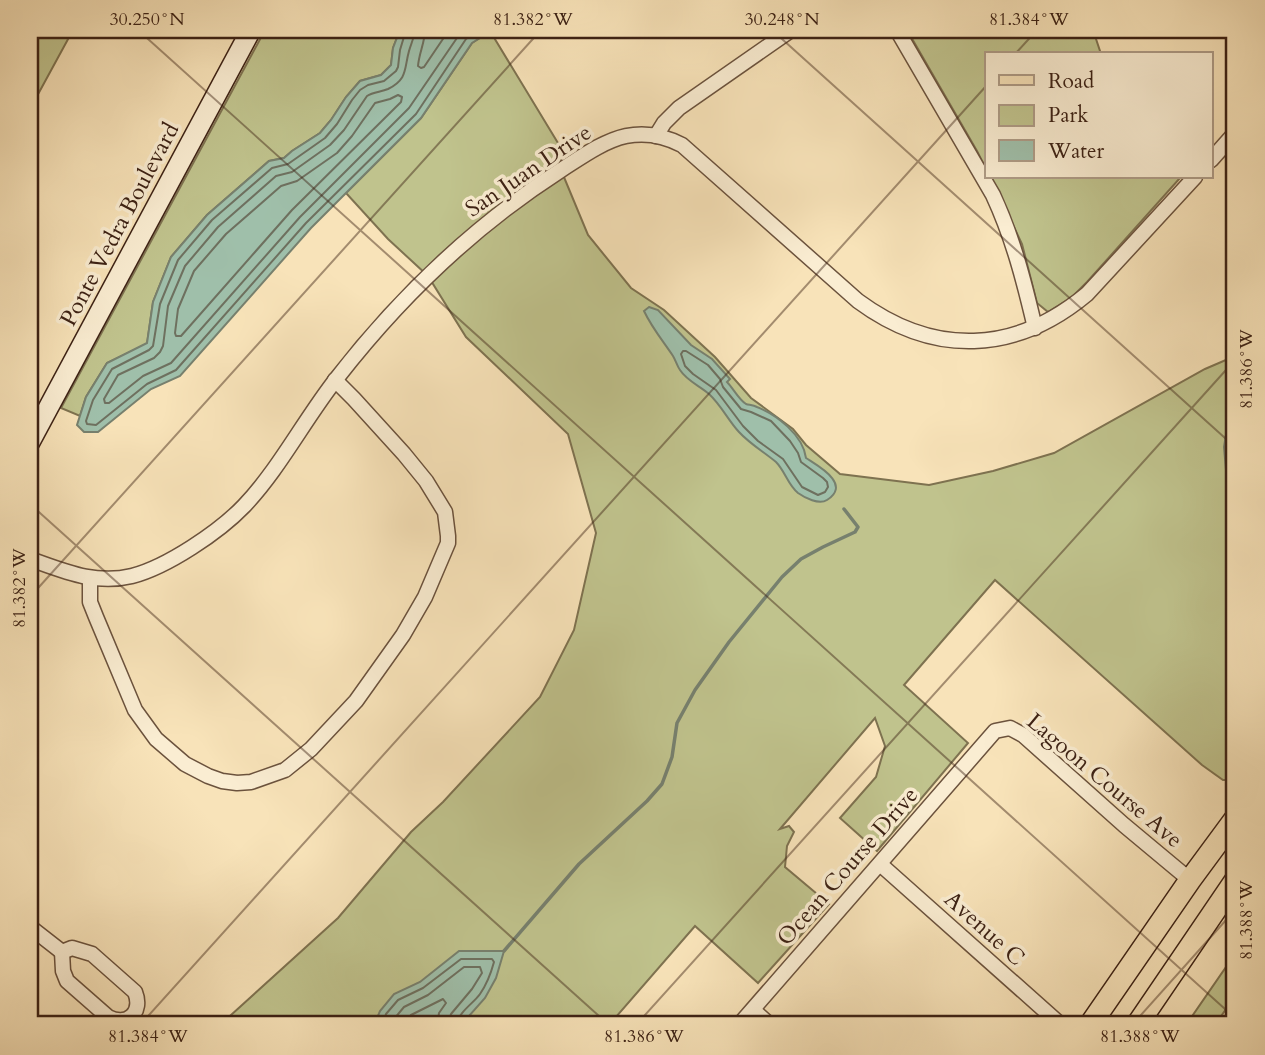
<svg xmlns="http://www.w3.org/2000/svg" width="1265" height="1055" viewBox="0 0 1265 1055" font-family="Cardo,serif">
	<rect width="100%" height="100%" fill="#f8e3b9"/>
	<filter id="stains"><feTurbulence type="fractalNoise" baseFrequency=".00286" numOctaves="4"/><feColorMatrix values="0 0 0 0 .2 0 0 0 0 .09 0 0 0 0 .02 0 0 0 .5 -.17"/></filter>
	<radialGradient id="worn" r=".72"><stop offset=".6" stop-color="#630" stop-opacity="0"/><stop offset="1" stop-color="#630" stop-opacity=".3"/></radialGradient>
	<g fill="#c0c38d" stroke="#7e7250" stroke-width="2">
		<path d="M30,30H73L30,109Z"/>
		<path d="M265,30H400L393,48L391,65L381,75L360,81L346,97L331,120L320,133L292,151L284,158L269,161L207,215L171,257L153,302L147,344L107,363L86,397L80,416L61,408Z"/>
		<path d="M907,30H1093L1101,54H987V171L977,151Z"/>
		<path d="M490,31L561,148V170L588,235L631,288L664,310L715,357L751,398L793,429L806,445L840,474L929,485L993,471L1054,453L1205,369L1235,356V775L1231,780H1223L1202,765L995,580L904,685L968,743L877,851L840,818L876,777L885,746L875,718L780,829L789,826L794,832L787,846L785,867L829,904L758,983L695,926L609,1025H220L338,918L411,832L443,802L540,697L574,630L596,533L568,434L466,337L428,276L388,239L346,193L421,118L472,43Z"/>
		<path d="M990,177H1179L1180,178L1087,282L1072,297L1048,312L1037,303L1022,244Z"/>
		<path d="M1235,954V996L1215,1025H1186Z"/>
	</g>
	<g fill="#9fbfaa" stroke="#77806e" stroke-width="2">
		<path d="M400,30H493L472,43L421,118L311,228L180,376L151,389L98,432H84L77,425L86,397L107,363L147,343L153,302L171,257L207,215L269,161L284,158L292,151L320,133L331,120L346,97L360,81L381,75L391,65L393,48Z"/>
		<path d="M649,307L658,310L691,345L712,359L730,379L727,382C733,388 739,400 746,404C749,405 753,405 757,407C777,415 803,435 806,458C818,466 852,484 827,500C819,505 805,498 798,493C788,485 785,471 776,462C764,452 750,444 739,432C728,420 721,405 709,394C700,386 687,381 680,370C677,366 676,361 673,356C663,341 652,328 644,311Z"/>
		<path d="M1235,412V487L1226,470L1224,447L1227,428Z"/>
		<path d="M459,951H504L496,978L485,998L461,1025H374L380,1011L394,994L420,982Z"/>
	</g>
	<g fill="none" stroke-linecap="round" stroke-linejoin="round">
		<g stroke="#6e705f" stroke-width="2">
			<path d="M406,30L400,50L398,67L396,71L384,81L368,85L360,90L352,100L337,124L325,138L288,164L272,168L212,220L178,260L160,304L153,346L149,350L112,369L93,400L86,421L87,424L96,425L147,384L176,370L306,223L416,114L466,39L480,30"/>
			<path d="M415,30C414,38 411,44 409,51C404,69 408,79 388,89C381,92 373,92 367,96L344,130L330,145L292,172L276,176L218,227L185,266L168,306L163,346L160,352L154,358L118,375L104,399L105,403H109L143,376L171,363L300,217L409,108L459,35L463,30"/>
			<path d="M425,30C425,42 419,53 418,66L421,68L424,67L449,30"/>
			<path d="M398,95L402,97L401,102L292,210L181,336H176L175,333L178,309L194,271L226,234L281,186L297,181L337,153L352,136L375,103L390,99Z"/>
			<path d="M683,351H686L708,365L720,379L723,387L741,409L751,412L771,421L790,441L798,453L801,462L823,478L827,482L828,487L825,492L818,495L802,487L783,459L758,441L743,426L716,390L693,374L685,366L681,354Z"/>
			<path d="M382,1025L386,1014L398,1000L423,988L461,959H492L494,962C491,973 487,984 480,994C473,1004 458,1012 457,1025"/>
			<path d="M391,1025L394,1019L404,1007L428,995L464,967H480L482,973L472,989L451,1014L448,1025"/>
			<path d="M402,1025L411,1015L443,999L446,1003L439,1013L437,1025"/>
		</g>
		<path stroke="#77806e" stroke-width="3.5" d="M504,951L579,864L647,801L662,784L672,757L677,723L695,690L729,642L782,577L801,559L823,547L855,532L858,527L844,509"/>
		<g stroke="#6b523d" stroke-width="17">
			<g id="street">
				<path d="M897,30L993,195C1013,238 1024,281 1035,328"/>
				<path d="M656,136L664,123L679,108L791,30"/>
				<path d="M1211,160L1235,133"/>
				<path d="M30,559C64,571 95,585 132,576C167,567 219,532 244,506C280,468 304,420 337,378C400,297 474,226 561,170C580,158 603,141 626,136C646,132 665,136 682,145L858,301C934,357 1015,354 1087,294L1195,177"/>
				<path d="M90,579V602L96,617L135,710L156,739L185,764L208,776L222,781L237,783L251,782L285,770L311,749L356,701L403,635L425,597L448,543V536L445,512L426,481L404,454L354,399L335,380"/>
				<path d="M880,864L1061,1025"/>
				<path d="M30,927L62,952"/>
				<path d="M72,948L92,954L135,992C143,1012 128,1027 108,1017L67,981L63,971L62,952Z"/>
				<path d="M753,1010L770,1025"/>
				<path d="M739,1025L995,731L1010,728L1023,735L1124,825L1190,880"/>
			</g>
		</g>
		<g stroke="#3c2114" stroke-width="22">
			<path id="secondary" d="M30,442L251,30"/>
		</g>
		<g stroke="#3c2114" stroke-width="24">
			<g id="primary">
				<path d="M1090,1025L1190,880L1235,819"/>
				<path d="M1137,1025L1235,881"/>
			</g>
		</g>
		<use href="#street" stroke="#faedd2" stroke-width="14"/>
		<use href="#secondary" stroke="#faedd2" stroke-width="19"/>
		<use href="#primary" stroke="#f8e3b9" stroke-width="21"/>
	</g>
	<path fill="none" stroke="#3c2114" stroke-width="2" stroke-opacity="0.45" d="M138,30L1235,1018M772,30L1235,447M30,47L45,30M1015,54L1037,30M30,504L609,1025M30,597L541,30M140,1025L987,85M636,1025L1235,360M1132,1025L1235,910"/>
	<g text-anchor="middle" stroke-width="7" stroke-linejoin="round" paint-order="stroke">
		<g font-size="23" fill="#3c2114" stroke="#faedd2">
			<text transform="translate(528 170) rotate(-34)" y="8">San Juan Drive</text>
			<text transform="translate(119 224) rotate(-62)" y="8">Ponte Vedra Boulevard</text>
			<text transform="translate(1105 780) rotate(40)" y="8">Lagoon Course Ave</text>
			<text transform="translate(847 866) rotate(-49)" y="8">Ocean Course Drive</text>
			<text transform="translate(985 928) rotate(42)" y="8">Avenue C</text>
		</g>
	</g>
	<rect width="1265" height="1055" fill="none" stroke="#f8e3b9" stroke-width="77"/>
	<rect x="985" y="52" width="228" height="126" fill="#faedd2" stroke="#ae9b86" stroke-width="2"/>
	<rect x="999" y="75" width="35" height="10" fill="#f8e3b9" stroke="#ae9b86" stroke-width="2"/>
	<text x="1048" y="88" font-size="21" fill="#3c2114">Road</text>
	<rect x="999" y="105" width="35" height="21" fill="#c0c38d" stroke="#ae9b86" stroke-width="2"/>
	<text x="1048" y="122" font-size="21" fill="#3c2114">Park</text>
	<rect x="999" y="140" width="35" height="21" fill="#9fbfaa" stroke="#ae9b86" stroke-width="2"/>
	<text x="1048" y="158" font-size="21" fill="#3c2114">Water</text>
	<rect x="38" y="38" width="1188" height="978" fill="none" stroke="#3c2114" stroke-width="2.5"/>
	<g font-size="18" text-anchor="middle" fill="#3c2114">
		<text x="147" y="25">30.250°N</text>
		<text x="533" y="25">81.382°W</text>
		<text x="782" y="25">30.248°N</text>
		<text x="1029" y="25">81.384°W</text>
		<text transform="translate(1246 369) rotate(-90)" y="6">81.386°W</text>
		<text transform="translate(19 588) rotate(-90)" y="6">81.382°W</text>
		<text transform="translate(1246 920) rotate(-90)" y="6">81.388°W</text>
		<text x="148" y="1042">81.384°W</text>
		<text x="644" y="1042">81.386°W</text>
		<text x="1140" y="1042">81.388°W</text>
	</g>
	<rect width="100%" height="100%" filter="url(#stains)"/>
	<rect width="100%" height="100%" fill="url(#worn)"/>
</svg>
